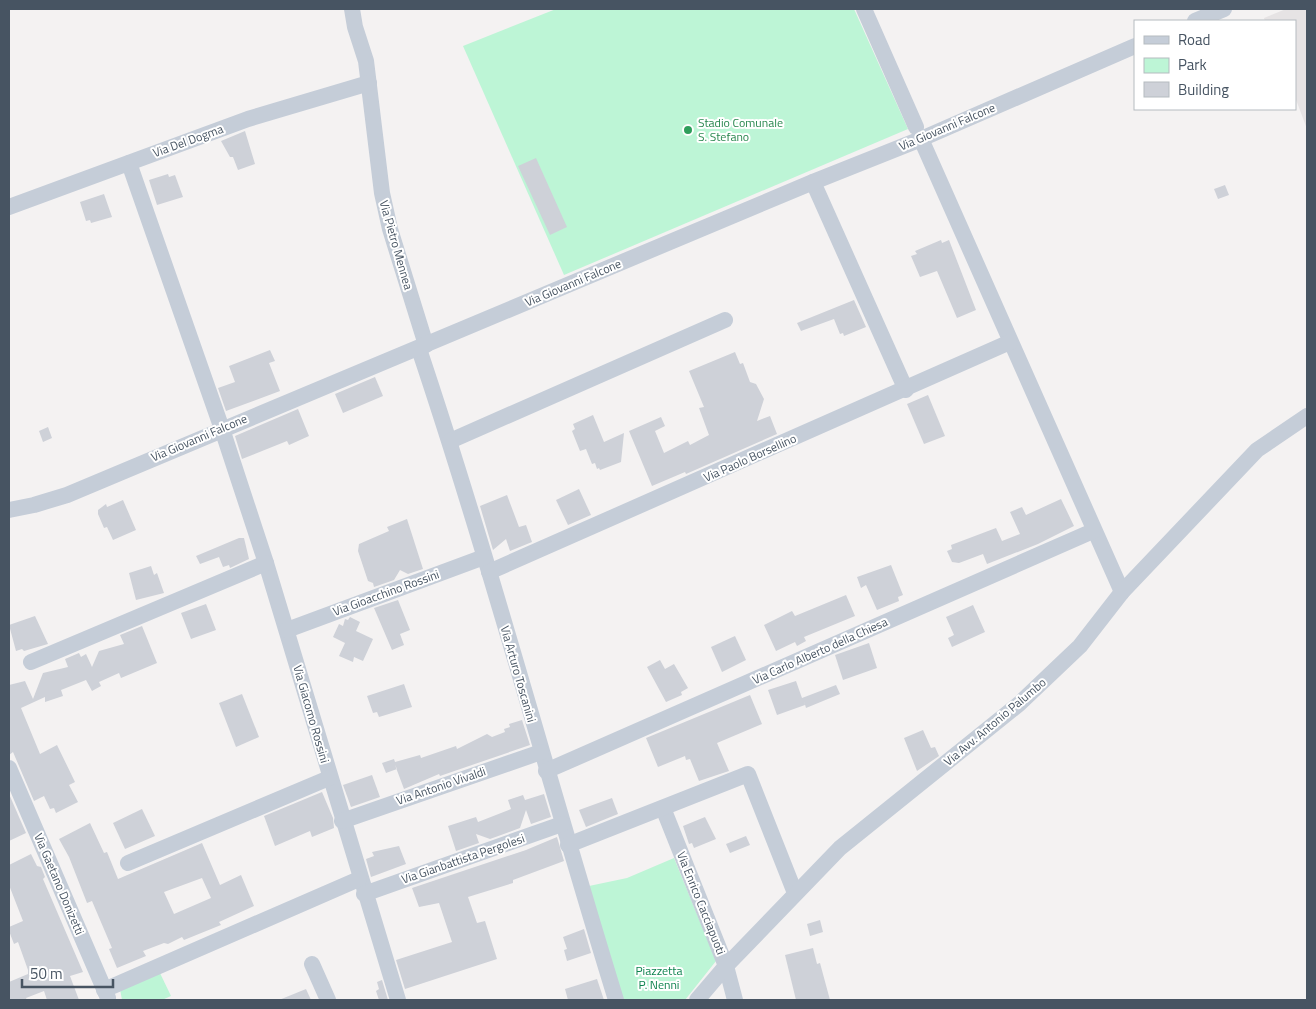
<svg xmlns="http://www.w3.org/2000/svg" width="1316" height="1009" viewBox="0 0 1316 1009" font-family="'Titillium Web',sans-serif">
	<rect width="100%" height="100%" fill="#f4f2f2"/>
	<path fill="#e6e3e4" d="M1286,9H1307V129L1295,97V21H1265L1264,18Z"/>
	<g fill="#bdf5d6">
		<path d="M556,9H854L908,129L564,275L463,46Z"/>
		<path d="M674,858L716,961L685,1000H623L589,886L627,878Z"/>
		<path d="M159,971L171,996L162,1000H122L120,989Z"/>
	</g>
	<g fill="#ced1d8" fill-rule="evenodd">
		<path d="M245,131L255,164L238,170L233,157H230L221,141Z"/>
		<path d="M536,158L567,227L550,235L518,166Z"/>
		<path d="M168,174L169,177L175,175L183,197L157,205L149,180Z"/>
		<path d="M1225,185L1229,195L1218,199L1214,189Z"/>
		<path d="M104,194L112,217L91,223L90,220L86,221L80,202Z"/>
		<path d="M941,240L942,243L949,240L976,310L957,318L937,271L920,277L911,256L917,254L915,251Z"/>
		<path d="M854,300L866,327L844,336L843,333L840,334L834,319L801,331L797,323Z"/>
		<path d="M270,350L275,361L269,363L280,391L226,411L218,388L235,382L229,366Z"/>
		<path d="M735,352L740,364L743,363L750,382L756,384L764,399L757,421L770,416L777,434L686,474L685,472L652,486L629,431L661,417L665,426L655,431L664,453L688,441L690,445L709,435L699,408L704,407L689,371Z"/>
		<path d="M375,377L383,396L343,413L335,394Z"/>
		<path d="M928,395L945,436L924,444L907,404Z"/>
		<path d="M298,409L309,436L289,445L287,441L242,459L235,436Z"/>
		<path d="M593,415L604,442L624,433L621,462L600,470L599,468L597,469L595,463L592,464L586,449L580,451L572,431L575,429L573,424Z"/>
		<path d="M48,427L52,438L43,442L39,431Z"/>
		<path d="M579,489L591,515L568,525L556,500Z"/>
		<path d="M507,495L519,527L526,525L532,542L510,551L506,539L493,550L480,506Z"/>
		<path d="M1061,499L1074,526L1038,544L987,564L983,554L959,563L952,562L947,551L952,549L951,545L996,528L1002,541L1020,534L1010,512L1022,507L1026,515Z"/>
		<path d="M123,500L136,530L113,540L107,527L104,528L98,514V510L106,504L107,507Z"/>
		<path d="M407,519L423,569L408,574L400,570L394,580L374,587L373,583L368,581L358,551L359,544L389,531L387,527Z"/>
		<path d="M239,538H244L249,559L230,568L229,565L223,567L219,557L200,564L196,556Z"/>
		<path d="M891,565L903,595L898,597L899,601L877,610L866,585L861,588L857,577Z"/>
		<path d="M151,566L154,575L157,573L164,593L136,600L129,573Z"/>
		<path d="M846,595L855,616L804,637L806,641L797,646L795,642L776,651L764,625L792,611L795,616Z"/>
		<path d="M398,600L410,630L400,634L404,645L392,650L374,608Z"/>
		<path d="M206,604L216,630L191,639L181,613Z"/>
		<path d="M973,605L985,632L952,647L948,638L954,635L946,617Z"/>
		<path d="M35,616L48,644L24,651L22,649L16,651L9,625Z"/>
		<path d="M350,617L360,622L356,631L373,639L363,661L354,657L353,662L339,656L345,643L333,637L339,624L343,626L345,619L348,620Z"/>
		<path d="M142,626L157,663L121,678L119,673L99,682L101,686L92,691L86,680L61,690L63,696L45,702V697L21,708L40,754L57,745L75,782L69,785L78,802L56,813L54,808L50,809L44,796L34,801L13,752L9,755V685L25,681L33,699L43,673L68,667L65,659L79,653L81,657L86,654L92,667L99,651L124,644L120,635Z"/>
		<path d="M735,636L746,660L722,672L711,647Z"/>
		<path d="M869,643L877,668L843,680L835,655Z"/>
		<path d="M660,660L665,669L674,664L688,688L681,692L682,695L666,702L647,667Z"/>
		<path d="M796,681L802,698L836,685L840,694L806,708L804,701L805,705L777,715L768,690Z"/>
		<path d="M404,684L412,707L379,717L377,712L373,713L367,696Z"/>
		<path d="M242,694L259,737L236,747L219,703Z"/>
		<path d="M750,695L762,724L717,743L729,771L699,781L690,759L686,760L685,756L658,767L646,738Z"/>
		<path d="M522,720L530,745L440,776L439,774L404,789L395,765L397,769L386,773L382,763L394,759L395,762L420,755L421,758L456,746L457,749L487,734L492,737L505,732L504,729L510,727L509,724Z"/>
		<path d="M923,730L931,748L935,747L939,756L917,771L904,738Z"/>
		<path d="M372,775L380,797L351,807L343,785Z"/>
		<path d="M322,792L333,818L334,828L312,837L310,831L275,846L264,816Z"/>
		<path d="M9,794L26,833L9,841Z"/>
		<path d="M544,794L551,817L531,824L526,810L520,828L490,839L476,834L479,843L456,851L448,826L476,817L478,822L511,809L508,800L523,795L525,800Z"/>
		<path d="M612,798L618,814L586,827L579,810Z"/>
		<path d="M142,809L155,836L125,849L113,823Z"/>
		<path d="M705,817L716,839L694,848L692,843L689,844L683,826Z"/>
		<path d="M90,823L104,853L107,852L118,879L202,843L220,885L241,875L254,906L219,922L221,925L184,940L182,937L168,944L164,943L143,951L146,956L117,968L109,949L112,948L92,901L87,903L69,857L59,839ZM202,878L211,898L174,914L164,892Z"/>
		<path d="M746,836L750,845L730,853L726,844Z"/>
		<path d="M557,837L564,861L513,880V883L468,897L477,923L485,921L497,959L405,989L396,960L452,942L439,903L419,907L412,888L526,850Z"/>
		<path d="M399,846L406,864L371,877L366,859L374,856L372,852Z"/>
		<path d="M31,854L37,866L41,867L45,877L43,879L83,972L70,976L79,1000H47L44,991L26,998L27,1000H9V982L28,974V970L18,942L14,944L9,931V927L23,921L9,885V865Z"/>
		<path d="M820,920L823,932L810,936L807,924Z"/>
		<path d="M584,929L591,953L567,961L564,950L567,949L563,937Z"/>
		<path d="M813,948L817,964L820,963L830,1000H796L785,955Z"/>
		<path d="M597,979L604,1000H568L565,989Z"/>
		<path d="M382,980L388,1000H379L376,991L379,989L377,982Z"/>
		<path d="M306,989L311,1000H279Z"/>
	</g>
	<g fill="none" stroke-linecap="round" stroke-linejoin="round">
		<g stroke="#c5cdd8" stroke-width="16">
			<path d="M352,9L355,27L366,61L382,193L390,229L426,345"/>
			<path d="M864,9L916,127"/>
			<path d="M1195,21L1224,9"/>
			<path d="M921,139L1122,592"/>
			<path d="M129,163L222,429L266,563L398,1000"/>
			<path d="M813,182L906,390"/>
			<path d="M9,207L248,119L369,83"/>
			<path d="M419,349C491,564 549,783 616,1000"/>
			<path d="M450,441L725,320"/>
			<path d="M9,510L34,505L67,495L813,182L921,139L1135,46"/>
			<path d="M489,572L1010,342"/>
			<path d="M287,630L484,557"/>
			<path d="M31,662L266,563"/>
			<path d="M9,768L108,998"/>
			<path d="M546,771L1093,531"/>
			<path d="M663,808L726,966L735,1000"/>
			<path d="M342,821L541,752"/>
			<path d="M568,845L748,774L795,893"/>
			<path d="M128,863L329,778"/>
			<path d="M364,894L562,824"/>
			<path d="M312,964L328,1000"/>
			<path d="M104,990L359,879"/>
			<path d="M697,1000L726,966L840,848L1019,704L1080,646L1122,592L1257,450L1307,416"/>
		</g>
	</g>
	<circle fill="#2e9e5b" stroke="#fff" stroke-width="2" cx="688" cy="130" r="5"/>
	<g text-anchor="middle" stroke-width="4" stroke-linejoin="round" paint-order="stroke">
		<g font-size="12" fill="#27864d" stroke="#fff" text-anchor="start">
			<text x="698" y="127">Stadio Comunale<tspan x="698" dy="14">S. Stefano</tspan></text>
		</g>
		<g font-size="12" fill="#475462" stroke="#fff">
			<text transform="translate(947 127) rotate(-23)" y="4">Via Giovanni Falcone</text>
			<text transform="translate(188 141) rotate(-20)" y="4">Via Del Dogma</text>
			<text transform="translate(396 245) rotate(74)" y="4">Via Pietro Mennea</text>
			<text transform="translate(573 283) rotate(-23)" y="4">Via Giovanni Falcone</text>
			<text transform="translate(199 438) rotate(-23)" y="4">Via Giovanni Falcone</text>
			<text transform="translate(750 458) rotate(-24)" y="4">Via Paolo Borsellino</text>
			<text transform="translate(386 593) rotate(-20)" y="4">Via Gioacchino Rossini</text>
			<text transform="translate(820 651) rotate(-24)" y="4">Via Carlo Alberto della Chiesa</text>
			<text transform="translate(518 674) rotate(74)" y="4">Via Arturo Toscanini</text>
			<text transform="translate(311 714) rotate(74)" y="4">Via Giacomo Rossini</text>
			<text transform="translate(995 722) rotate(-40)" y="4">Via Avv. Antonio Palumbo</text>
			<text transform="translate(441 786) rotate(-19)" y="4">Via Antonio Vivaldi</text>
			<text transform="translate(463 859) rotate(-19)" y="4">Via Gianbattista Pergolesi</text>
			<text transform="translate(59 884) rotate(67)" y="4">Via Gaetano Donizetti</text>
			<text transform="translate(701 903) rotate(68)" y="4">Via Enrico Cacciapuoti</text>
		</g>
		<g font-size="12" fill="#0d824e" stroke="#fff">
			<text x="659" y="975">Piazzetta<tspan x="659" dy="14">P. Nenni</tspan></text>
		</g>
	</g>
	<rect width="1316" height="1009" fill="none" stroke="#475462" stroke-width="20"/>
	<rect x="1134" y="20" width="162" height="90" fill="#ffffff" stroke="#b5bbc0"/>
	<rect x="1144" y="36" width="25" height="8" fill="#c5cdd8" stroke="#b5bbc0"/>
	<text x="1178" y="45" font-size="15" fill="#475462">Road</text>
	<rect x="1144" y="58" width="25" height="15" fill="#bdf5d6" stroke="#b5bbc0"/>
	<text x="1178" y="70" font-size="15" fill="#475462">Park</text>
	<rect x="1144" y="82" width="25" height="15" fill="#ced1d8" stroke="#b5bbc0"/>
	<text x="1178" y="95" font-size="15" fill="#475462">Building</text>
	<path d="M22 979v8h91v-8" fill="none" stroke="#475462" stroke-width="2.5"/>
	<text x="30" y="979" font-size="15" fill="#475462" stroke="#ffffff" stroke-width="4" paint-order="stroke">50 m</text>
</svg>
